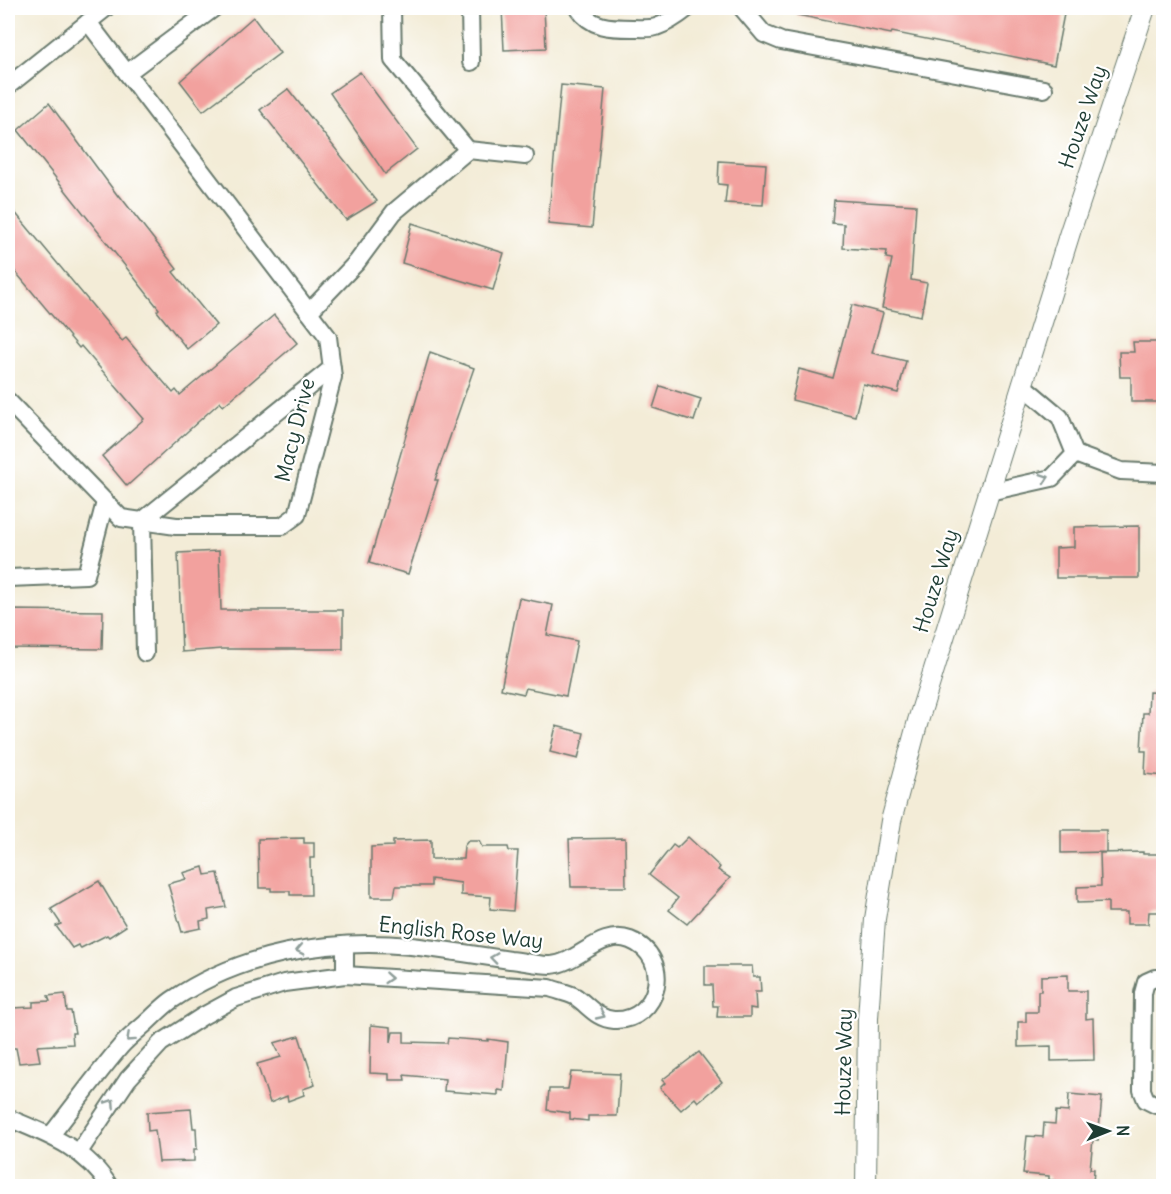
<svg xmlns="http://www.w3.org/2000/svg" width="1171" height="1194" viewBox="0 0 1171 1194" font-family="Delius,sans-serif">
	<rect width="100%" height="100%" fill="#fff"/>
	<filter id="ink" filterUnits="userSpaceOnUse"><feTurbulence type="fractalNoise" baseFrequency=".0167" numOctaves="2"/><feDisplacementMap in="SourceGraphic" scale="12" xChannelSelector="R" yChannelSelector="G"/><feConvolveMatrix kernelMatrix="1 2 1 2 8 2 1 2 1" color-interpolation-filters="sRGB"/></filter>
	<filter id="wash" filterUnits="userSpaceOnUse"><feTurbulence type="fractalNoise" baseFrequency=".008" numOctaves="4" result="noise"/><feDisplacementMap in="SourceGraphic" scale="24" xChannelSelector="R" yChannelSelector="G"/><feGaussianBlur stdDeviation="1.35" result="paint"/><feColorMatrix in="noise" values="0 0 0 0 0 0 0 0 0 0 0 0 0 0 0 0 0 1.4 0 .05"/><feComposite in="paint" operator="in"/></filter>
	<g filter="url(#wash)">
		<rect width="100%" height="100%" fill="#f3ecd7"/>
		<g id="blocks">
			<g fill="#f2a19e">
				<path d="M502,8H544L546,48L504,50Z"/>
				<path d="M798,8H1033L1064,14L1054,65L892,32L891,34L797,15Z"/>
				<path d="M253,17L280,53L203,111L180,81Z"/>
				<path d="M360,72L417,149L385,174L330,93Z"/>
				<path d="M561,85L605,89L592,228L548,224Z"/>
				<path d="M288,89L377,201L346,220L260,110Z"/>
				<path d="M49,103L118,196L119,195L177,269L173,272L216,325L187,349L157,311L159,309L18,130Z"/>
				<path d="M719,161L766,164L763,205L725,203L727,185L718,184Z"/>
				<path d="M834,200L916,205L911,280L927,283L921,316L882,308L892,259L886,258L887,251L843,248L844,224L832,223Z"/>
				<path d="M8,204L122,341L126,338L173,393L176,390L180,395L274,315L297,343L223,406L220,402L127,486L102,456L144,419L81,346L79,348L8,263Z"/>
				<path d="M412,223L504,253L493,290L402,263Z"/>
				<path d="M852,305L883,313L872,353L906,361L898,393L863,384L855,416L792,400L799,369L833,378Z"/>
				<path d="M1133,342H1164V402H1131V377H1120L1119,352H1134Z"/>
				<path d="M430,352L474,368L435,480H438L408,574L369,563Z"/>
				<path d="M660,386L701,399L694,421L653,408Z"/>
				<path d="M1139,526V578H1056V548L1074,547V527Z"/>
				<path d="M219,551L221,610H343V649H222L182,652L178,553Z"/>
				<path d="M519,598L553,605L547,635L577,641L566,696L526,688L524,694L501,689Z"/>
				<path d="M8,610L103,611L102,649L8,648Z"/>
				<path d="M1149,692L1164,693V776L1145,774L1146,751H1141L1143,713H1148Z"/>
				<path d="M556,726L584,733L578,759L550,752Z"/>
				<path d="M1061,830H1106V852L1061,853Z"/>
				<path d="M688,837L720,867L718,870L730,878L687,924L669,910L678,898L649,875L673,845L677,848Z"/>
				<path d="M304,838V843H314V858H310L311,895H290V891H271V888H259L258,839Z"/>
				<path d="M625,838L626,887H571L569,839Z"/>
				<path d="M431,840V859H463L464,846L468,841H479L482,847H508L509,851H518L513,911L490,909L491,897L461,895V883L431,879V886H396L394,897H371V847L393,846V841Z"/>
				<path d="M1143,852V854H1164V912H1149L1148,924H1127V912H1108V902L1077,903V887L1101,886L1100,853Z"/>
				<path d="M203,867L205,875L218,873L226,907L208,910L209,919L200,921L201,928L182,932L168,884L186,879L183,873Z"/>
				<path d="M99,881L126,926L109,937L107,935L81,948L78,945L72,948L56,926L61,924L51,909Z"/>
				<path d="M705,966H752L753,977H760L761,992H755L756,1009L750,1008V1017H717L718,1006H713L712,985H705Z"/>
				<path d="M1068,975V991H1086V1019L1093,1018L1094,1060L1051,1061V1046L1018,1047V1022H1026V1012H1038V991H1041V976Z"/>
				<path d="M65,994L67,1011H71L75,1033H72L73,1044L37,1046L40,1061L19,1063L16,1048H12L11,1032H14L12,1008L33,1007V1002L50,1001L48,996Z"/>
				<path d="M371,1025L391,1027V1042L393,1032H404V1042L447,1043L448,1038L488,1041V1039L508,1042L504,1091L498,1090V1095L444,1091L445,1079L404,1075L405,1080H389V1074L370,1073Z"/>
				<path d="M299,1036L315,1085L303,1089L304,1095L288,1101L287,1096L270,1103L257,1064L281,1057L274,1043Z"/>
				<path d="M699,1052L722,1082L698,1102L695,1098L681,1110L660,1088L665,1083L662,1080Z"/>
				<path d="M571,1072L620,1074L617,1116H588V1121L570,1119V1113L547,1110L549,1089H568Z"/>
				<path d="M1069,1094L1102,1097L1098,1140L1093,1139L1090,1169H1094L1093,1184L1049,1180V1176L1023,1174L1027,1136L1043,1137L1044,1123L1055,1124L1056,1111L1068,1112Z"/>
				<path d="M191,1109L193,1128H196L197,1149H194V1161L159,1162L155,1130L148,1131L147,1112Z"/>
			</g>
		</g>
	</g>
	<g filter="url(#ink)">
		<use href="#blocks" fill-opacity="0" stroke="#697a6d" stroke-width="1.5"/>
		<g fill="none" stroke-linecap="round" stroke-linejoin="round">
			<g stroke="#697a6d" stroke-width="20">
				<g id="minor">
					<path d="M392,8L393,60L468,150"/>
					<path d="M470,8L471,62"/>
					<path d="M578,8C591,28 610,28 632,28C640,28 649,29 656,27C668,23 678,16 688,8"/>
					<path d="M742,8L764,34L781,41L1044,89"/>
					<path d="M127,73L214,8"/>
					<path d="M8,86L106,8"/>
					<path d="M309,312L357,262L394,212L468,150L525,156"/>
					<path d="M8,401L121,518L176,526H282L297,515L333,377L328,337L88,22"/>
					<path d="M1075,454L1121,471L1164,473"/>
					<path d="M989,492L1052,478L1075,454L1060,417L1022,385"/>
					<path d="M8,578L86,575L105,502"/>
					<path d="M145,653L142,521L332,368"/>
					<path d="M345,945V975"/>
					<path d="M1164,978H1155L1146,982L1143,993L1142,1090L1146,1100L1156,1105L1164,1104"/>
					<path d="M8,1118C47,1134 86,1148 109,1186"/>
					<path d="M51,1135C74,1106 97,1074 121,1046C128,1038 137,1031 145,1024C154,1016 162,1007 172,1000C241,953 328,938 411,946C444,950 477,955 510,960C523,961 538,965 551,965C579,963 600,929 630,940C674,957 660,1022 614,1020C597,1019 589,1006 576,997C569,993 558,991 550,988L345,975L284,983L236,998L203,1016L161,1043L128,1079L79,1152"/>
				</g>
			</g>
			<g stroke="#697a6d" stroke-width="22">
				<path id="tertiary" d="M866,1186L868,1018L875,919L891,821L918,721L1071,229L1145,8"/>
			</g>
			<use href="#minor" stroke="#fff" stroke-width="16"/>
			<use href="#tertiary" stroke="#fff" stroke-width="20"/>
		</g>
		<defs><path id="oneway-chevron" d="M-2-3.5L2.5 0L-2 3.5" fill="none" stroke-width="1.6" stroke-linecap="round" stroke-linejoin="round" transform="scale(1.5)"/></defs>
		<g stroke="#8f9e9a">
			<use href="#oneway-chevron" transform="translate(1045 478) rotate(-19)"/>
			<use href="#oneway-chevron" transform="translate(300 950) rotate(169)"/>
			<use href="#oneway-chevron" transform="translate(494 958) rotate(-172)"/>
			<use href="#oneway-chevron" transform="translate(388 978) rotate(4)"/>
			<use href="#oneway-chevron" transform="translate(601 1015) rotate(25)"/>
			<use href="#oneway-chevron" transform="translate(130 1038) rotate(138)"/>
			<use href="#oneway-chevron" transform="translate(111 1103) rotate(-56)"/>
		</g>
	</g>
	<g text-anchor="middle" stroke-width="4.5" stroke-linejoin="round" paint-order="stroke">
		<g font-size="21" fill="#1f3d34" stroke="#fff">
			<text transform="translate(1083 117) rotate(-71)" y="7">Houze Way</text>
			<text transform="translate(295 430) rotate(-76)" y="7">Macy Drive</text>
			<text transform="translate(936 581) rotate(-73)" y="7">Houze Way</text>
			<text transform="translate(461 933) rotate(6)" y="7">English Rose Way</text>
			<text transform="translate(844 1062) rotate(-89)" y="7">Houze Way</text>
		</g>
	</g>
	<rect width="1171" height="1194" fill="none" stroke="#fff" stroke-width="30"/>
	<g transform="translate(1108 1131) rotate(89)" stroke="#ffffff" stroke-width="4.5" paint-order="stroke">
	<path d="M0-4.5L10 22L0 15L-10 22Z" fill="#1f3d34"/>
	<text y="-9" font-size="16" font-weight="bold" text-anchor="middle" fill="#1f3d34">N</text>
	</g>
</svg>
